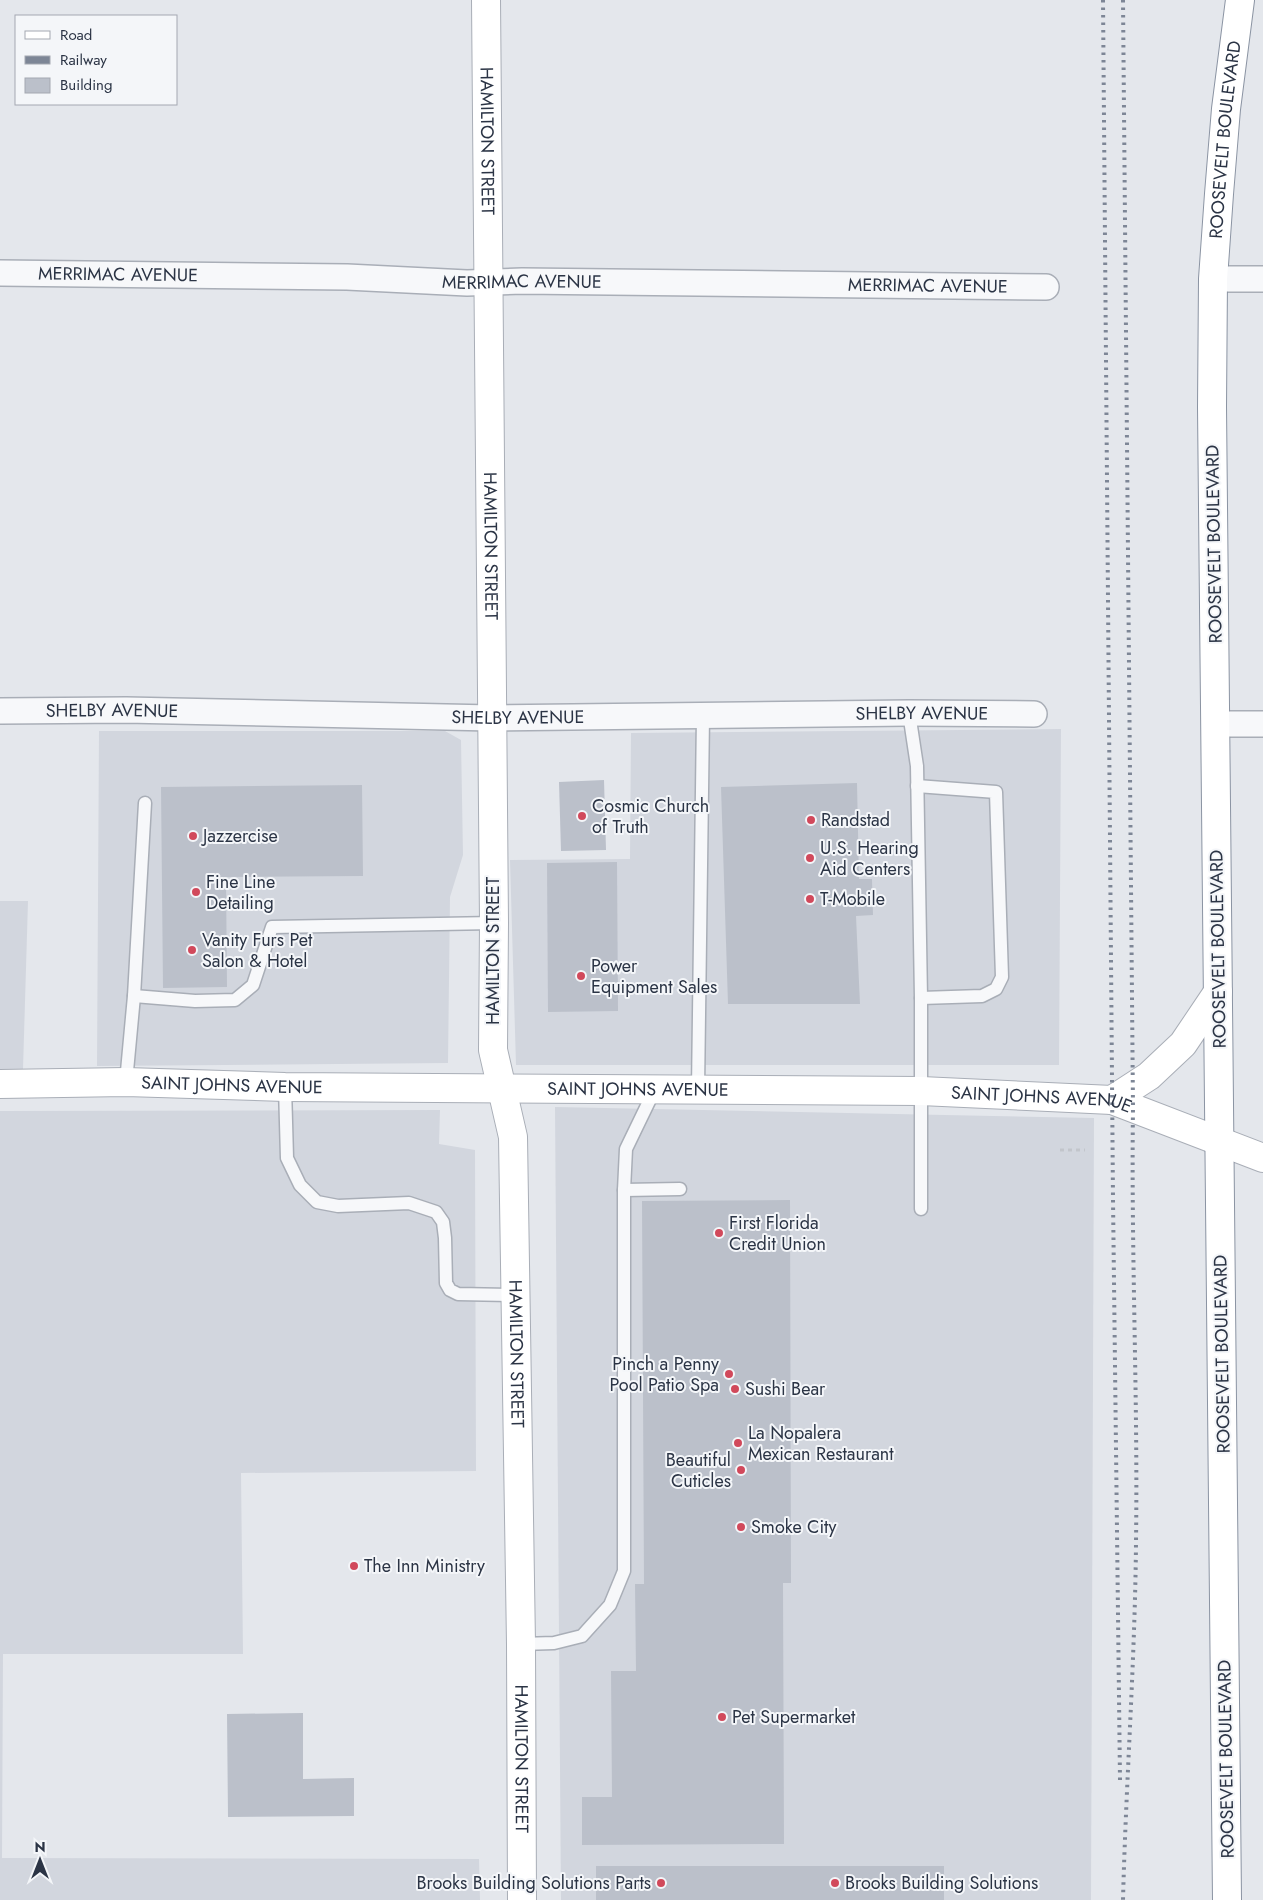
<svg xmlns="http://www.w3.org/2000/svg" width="1263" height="1900" viewBox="0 0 1263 1900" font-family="Jost,sans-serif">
	<rect width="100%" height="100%" fill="#e4e7ec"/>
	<g fill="#d2d6de">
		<path d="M1061,729L1059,1065H516L510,860L630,859L631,733Z"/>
		<path d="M99,731H445L461,740L463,855L450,897L448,1063L97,1066Z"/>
		<path d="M0,901H28L23,1069H0Z"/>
		<path d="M555,1107L1094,1118L1091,1900H561Z"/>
		<path d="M440,1110L439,1144L475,1150L476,1471L241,1473L243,1654H3L2,1858L479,1859L480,1900H0V1111Z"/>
	</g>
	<g fill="#bbc0ca">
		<path d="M604,780L606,850L561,851L559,782Z"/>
		<path d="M857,783L859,879H872L873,915L856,916L860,1004H728L721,787Z"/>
		<path d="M362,785L363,876L226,877L227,987L163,988L161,787Z"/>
		<path d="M617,862L618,1011L548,1012L547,863Z"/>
		<path d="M790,1200L791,1583H783L784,1844L582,1845V1797H612L611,1671H636L635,1584H644L642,1201Z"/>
		<path d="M303,1713V1779L354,1778V1816L228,1817L227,1714Z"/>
		<rect x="596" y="1866" width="348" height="34"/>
	</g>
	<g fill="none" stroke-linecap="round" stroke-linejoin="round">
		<g stroke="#a9aeb7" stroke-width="15">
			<g id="lane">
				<path d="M909,713L917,766L921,998V1209"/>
				<path d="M917,786L996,792L1002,977L996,989L982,996L921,998"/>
				<path d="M134,996L195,1001L235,1000L253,985L272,927L494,923"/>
				<path d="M126,1082L134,996L145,803"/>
				<path d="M285,1087L287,1158L300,1185L317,1202L338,1206L409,1203L436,1212L443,1222L445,1238L446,1283L450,1290L458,1294L515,1295"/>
				<path d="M698,1089L703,716"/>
				<path d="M624,1190L680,1189"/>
				<path d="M521,1644L554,1643L582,1636L610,1605L624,1571V1190L626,1149L655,1089"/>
			</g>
		</g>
		<g stroke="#a9aeb7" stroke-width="28">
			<g id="street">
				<path id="s1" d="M0,273L347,277L467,283L522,281L1046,287"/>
				<path d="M1213,279H1263"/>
				<path id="s2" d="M0,711L126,710L491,718L909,713L1034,714"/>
				<path d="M1215,724H1263"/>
			</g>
		</g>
		<g stroke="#a9aeb7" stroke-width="30">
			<g id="secondary">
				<path id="s3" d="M486,0L494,923L493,1050L513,1137L521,1644L522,1900"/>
				<path id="s4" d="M0,1084L126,1082L285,1087L921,1091L1112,1100L1263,1158"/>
				<path d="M1112,1100L1149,1076L1183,1044L1218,992"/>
			</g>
		</g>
		<g stroke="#8b94a3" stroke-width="30">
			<g id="highway">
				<path id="s5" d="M1227,1900L1212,407L1213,279L1219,194L1226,109L1240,0"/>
			</g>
		</g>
		<path stroke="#c2c5cb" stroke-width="3" stroke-dasharray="4 4" stroke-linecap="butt" d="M1060,1150H1085"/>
		<use href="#lane" stroke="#f7f8fa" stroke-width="12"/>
		<use href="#street" stroke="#f7f8fa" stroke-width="25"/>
		<use href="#secondary" stroke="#fff" stroke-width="28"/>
		<use href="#highway" stroke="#fff" stroke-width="28"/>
		<g stroke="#7d8696" stroke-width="4" stroke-dasharray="2.5 5" stroke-linecap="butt">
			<path d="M1103,0L1113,1199L1120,1780"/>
			<path d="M1123,0L1133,1108C1131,1253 1138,1397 1136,1542C1135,1661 1126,1781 1123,1900"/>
		</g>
	</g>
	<g fill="#d1495b" stroke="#f4f6f9" stroke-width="2">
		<circle cx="582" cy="816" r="5"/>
		<circle cx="811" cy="820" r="5"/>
		<circle cx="193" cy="836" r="5"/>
		<circle cx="810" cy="858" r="5"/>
		<circle cx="196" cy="892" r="5"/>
		<circle cx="810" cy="899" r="5"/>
		<circle cx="192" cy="950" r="5"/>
		<circle cx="581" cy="976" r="5"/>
		<circle cx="719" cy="1233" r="5"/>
		<circle cx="729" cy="1374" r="5"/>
		<circle cx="735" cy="1389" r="5"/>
		<circle cx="738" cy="1443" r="5"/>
		<circle cx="741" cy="1470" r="5"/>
		<circle cx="741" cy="1527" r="5"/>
		<circle cx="354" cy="1566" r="5"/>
		<circle cx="722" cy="1717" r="5"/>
		<circle cx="661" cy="1883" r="5"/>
		<circle cx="835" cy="1883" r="5"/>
	</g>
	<g text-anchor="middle" stroke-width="4" stroke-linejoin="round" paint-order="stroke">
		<g font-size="18" fill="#2b3445" stroke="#f4f6f9">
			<text dy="6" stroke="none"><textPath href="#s5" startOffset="1761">ROOSEVELT BOULEVARD</textPath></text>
			<text dy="6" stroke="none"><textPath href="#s3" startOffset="141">HAMILTON STREET</textPath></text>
			<text dy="6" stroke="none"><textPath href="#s1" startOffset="118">MERRIMAC AVENUE</textPath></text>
			<text dy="6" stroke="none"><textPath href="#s1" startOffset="522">MERRIMAC AVENUE</textPath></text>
			<text dy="6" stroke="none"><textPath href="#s1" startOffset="928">MERRIMAC AVENUE</textPath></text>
			<text transform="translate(1214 544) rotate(-91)" y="6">ROOSEVELT BOULEVARD</text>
			<text dy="6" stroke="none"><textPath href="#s3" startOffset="546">HAMILTON STREET</textPath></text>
			<text dy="6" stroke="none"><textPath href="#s2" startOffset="112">SHELBY AVENUE</textPath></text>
			<text dy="6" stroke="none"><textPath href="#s2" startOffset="922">SHELBY AVENUE</textPath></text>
			<text dy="6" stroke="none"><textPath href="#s2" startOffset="518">SHELBY AVENUE</textPath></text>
			<text transform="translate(1218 949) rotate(-91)" y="6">ROOSEVELT BOULEVARD</text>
			<text transform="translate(493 951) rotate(-90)" y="6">HAMILTON STREET</text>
			<text dy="6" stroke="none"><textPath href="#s4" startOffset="232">SAINT JOHNS AVENUE</textPath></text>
			<text dy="6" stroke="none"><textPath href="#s4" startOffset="638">SAINT JOHNS AVENUE</textPath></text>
			<text dy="6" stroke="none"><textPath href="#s4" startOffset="1042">SAINT JOHNS AVENUE</textPath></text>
			<text dy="6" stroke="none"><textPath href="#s3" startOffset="1356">HAMILTON STREET</textPath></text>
			<text transform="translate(1222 1354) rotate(-91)" y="6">ROOSEVELT BOULEVARD</text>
			<text dy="6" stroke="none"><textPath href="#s3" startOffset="1761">HAMILTON STREET</textPath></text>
			<text transform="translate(1226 1759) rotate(-91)" y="6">ROOSEVELT BOULEVARD</text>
		</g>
		<g font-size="18" fill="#2b3445" stroke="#f4f6f9" text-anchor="start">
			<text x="592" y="812">Cosmic Church<tspan x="592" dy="21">of Truth</tspan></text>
			<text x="821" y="826">Randstad</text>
			<text x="203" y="842">Jazzercise</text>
			<text x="820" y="854">U.S. Hearing<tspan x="820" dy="21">Aid Centers</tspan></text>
			<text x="206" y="888">Fine Line<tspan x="206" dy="21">Detailing</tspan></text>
			<text x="820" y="905">T-Mobile</text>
			<text x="202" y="946">Vanity Furs Pet<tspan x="202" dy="21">Salon &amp; Hotel</tspan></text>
			<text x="591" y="972">Power<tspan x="591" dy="21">Equipment Sales</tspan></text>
			<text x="729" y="1229">First Florida<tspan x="729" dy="21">Credit Union</tspan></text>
			<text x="719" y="1370" text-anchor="end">Pinch a Penny<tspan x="719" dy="21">Pool Patio Spa</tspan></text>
			<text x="745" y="1395">Sushi Bear</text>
			<text x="748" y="1439">La Nopalera<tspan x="748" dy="21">Mexican Restaurant</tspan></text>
			<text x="731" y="1466" text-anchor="end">Beautiful<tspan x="731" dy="21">Cuticles</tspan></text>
			<text x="751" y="1533">Smoke City</text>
			<text x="364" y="1572">The Inn Ministry</text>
			<text x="732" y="1723">Pet Supermarket</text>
			<text x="651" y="1889" text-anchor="end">Brooks Building Solutions Parts</text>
			<text x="845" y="1889">Brooks Building Solutions</text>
		</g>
	</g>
	<rect x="15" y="15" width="162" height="90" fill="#f4f6f9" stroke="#a4a8b1"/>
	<rect x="25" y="31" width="25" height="8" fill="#ffffff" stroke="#a4a8b1"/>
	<text x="60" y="40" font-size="15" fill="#2b3445">Road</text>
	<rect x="25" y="56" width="25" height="8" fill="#7d8696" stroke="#a4a8b1"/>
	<text x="60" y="65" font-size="15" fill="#2b3445">Railway</text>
	<rect x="25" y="78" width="25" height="15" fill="#bbc0ca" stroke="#a4a8b1"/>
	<text x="60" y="90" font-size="15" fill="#2b3445">Building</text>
	<g transform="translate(40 1860)" stroke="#f4f6f9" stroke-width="4" paint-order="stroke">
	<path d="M0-4L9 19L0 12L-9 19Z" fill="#2b3445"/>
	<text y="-8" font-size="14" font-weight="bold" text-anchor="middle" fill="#2b3445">N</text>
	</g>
</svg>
